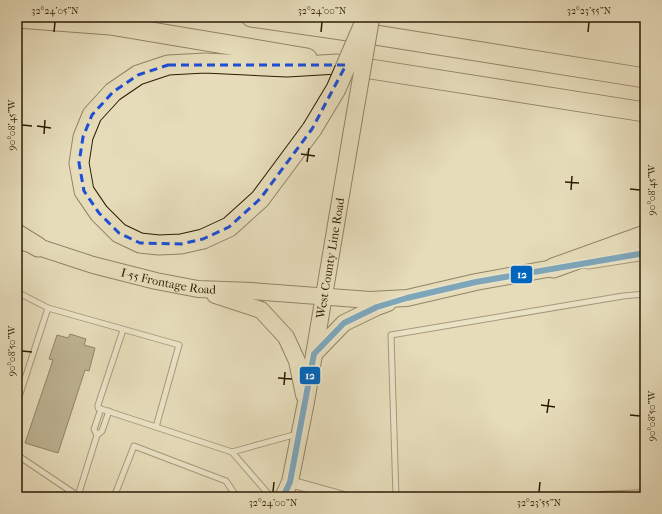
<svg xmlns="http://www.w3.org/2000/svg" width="662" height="514" viewBox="0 0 662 514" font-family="'IM FELL French Canon',serif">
	<rect width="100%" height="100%" fill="#e6dcba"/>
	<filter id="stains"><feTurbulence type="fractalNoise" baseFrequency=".005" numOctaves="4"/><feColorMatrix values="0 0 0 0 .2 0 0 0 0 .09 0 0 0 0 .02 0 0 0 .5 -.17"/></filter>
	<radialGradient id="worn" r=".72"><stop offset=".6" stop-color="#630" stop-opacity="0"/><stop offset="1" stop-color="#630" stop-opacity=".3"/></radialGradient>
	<path fill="#8d7f63" stroke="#2c1b04" d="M70,334L86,339L84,345L95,348L89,371L85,370L58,453L25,443L53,360L49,359L57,335L68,338Z"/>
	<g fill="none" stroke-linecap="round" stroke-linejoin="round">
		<g stroke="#5a4b32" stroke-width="7">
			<g id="service">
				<path d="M17,292L48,308L17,403"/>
				<path d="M48,308L179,345L156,427"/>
				<path d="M123,330L98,405V408L232,452L297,434"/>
				<path d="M97,435L94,429L101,409"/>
				<path d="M232,452L271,497"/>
				<path d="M17,455L78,496L97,435L102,431L109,411"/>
				<path d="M114,497L134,446L226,481L234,493L232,497"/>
				<path d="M396,497L391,335L623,296L645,294"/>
			</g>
		</g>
		<g stroke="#5a4b32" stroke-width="12">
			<g id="minor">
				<path d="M290,482L344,497"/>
				<path d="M600,497L645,495"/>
			</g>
		</g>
		<g stroke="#5a4b32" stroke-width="15">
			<path id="tertiary" d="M588,262L645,253"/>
		</g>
		<g stroke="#2c1b04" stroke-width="18">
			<g id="primary">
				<path id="s1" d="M26,243L93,265L156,281L198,289L252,291L370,300L407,298L476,282L553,268"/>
				<path d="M215,295L261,310L286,337L297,361L304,395"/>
				<path d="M314,354L344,323L377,307L388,303"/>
				<path id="s2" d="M283,497L290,482L306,402L351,136"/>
			</g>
		</g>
		<g stroke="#2c1b04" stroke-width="21">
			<g id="motorway">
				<path d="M251,17L369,34L645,78"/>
				<path d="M17,18L110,25L307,58"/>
				<path d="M345,65L645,112"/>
				<path d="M312,129L260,199L229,227L203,239L181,244L159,245L140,243L119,233L99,213L84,191L79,163L83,137L92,115L113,92L138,75L168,65L205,63L287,67L337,64"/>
				<path d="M17,234L38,247"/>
				<path d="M553,268L645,235"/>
			</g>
		</g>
		<use href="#service" stroke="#efe8d2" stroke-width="5"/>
		<use href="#minor" stroke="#efe8d2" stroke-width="10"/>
		<use href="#tertiary" stroke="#efe8d2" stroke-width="13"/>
		<use href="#primary" stroke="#e6dcba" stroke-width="16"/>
		<use href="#motorway" stroke="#e6dcba" stroke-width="19"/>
		<g stroke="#2c1b04" stroke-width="18" stroke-linecap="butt">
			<path id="primary-bridge" d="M351,136L371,19"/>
		</g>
		<g stroke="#2c1b04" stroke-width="21" stroke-linecap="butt">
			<path id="motorway-bridge" d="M312,129L336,89L367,17"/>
		</g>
		<use href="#primary-bridge" stroke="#e6dcba" stroke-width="16"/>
		<use href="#motorway-bridge" stroke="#e6dcba" stroke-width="19"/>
		<g stroke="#efe8d2" stroke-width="9">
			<path id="bus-1" d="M283,497L290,482L314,354L344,323L377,307L407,298L476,282L645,253"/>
		</g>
		<use href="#bus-1" stroke="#0065bd" stroke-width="6"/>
	</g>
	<path d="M0 0H662V514H0ZM168,65H346L312,129L260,199L229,227L203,239L181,244L140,243L119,233L99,213L84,191L79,163L83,137L92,115L113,92L138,75Z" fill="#e6dcba" fill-opacity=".55" fill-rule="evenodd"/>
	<path fill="none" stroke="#1d4ed8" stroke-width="3" stroke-dasharray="8 5" stroke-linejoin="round" d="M168,65H346L312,129L260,199L229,227L203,239L181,244L140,243L119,233L99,213L84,191L79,163L83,137L92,115L113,92L138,75Z"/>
	<path fill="none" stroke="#2c1b04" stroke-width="1.5" d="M54,32L55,22M321,32L322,22M588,32L589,22M22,125L32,126M37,126L51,128M44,134L45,120M301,154L315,156M307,162L309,148M565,182L579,183M630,189L640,190M571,190L572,176M22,351L32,352M278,378L292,379M284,385L285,372M541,405L555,407M547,413L549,399M630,415L640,416M273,492L274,482M539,492L540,482"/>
	<g text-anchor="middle" stroke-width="3" stroke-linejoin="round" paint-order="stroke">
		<g font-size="12" fill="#2c1b04" stroke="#efe8d2">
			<text dy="4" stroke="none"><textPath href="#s2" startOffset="244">West County Line Road</textPath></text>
			<text dy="4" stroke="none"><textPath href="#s1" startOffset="148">I-55 Frontage Road</textPath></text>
		</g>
	</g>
	<g stroke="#efe8d2" stroke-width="1.5">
		<rect x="510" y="265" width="23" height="19" rx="4" fill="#0065bd"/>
		<rect x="299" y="366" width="22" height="19" rx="4" fill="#0065bd"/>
	</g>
	<g font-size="11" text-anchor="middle" font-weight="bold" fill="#fff">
		<text x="522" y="278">12</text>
		<text x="310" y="379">12</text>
	</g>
	<rect width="662" height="514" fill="none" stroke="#e6dcba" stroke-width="44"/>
	<rect x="22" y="22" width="618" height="470" fill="none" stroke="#2c1b04" stroke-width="1.5"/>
	<g font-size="10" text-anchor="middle" fill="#2c1b04">
		<text x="55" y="14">32°24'05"N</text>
		<text x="322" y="14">32°24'00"N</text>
		<text x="589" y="14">32°23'55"N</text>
		<text transform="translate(11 125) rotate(-90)" y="4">90°08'45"W</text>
		<text transform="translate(651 190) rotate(-90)" y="4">90°08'45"W</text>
		<text transform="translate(11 351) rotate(-90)" y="4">90°08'50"W</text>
		<text transform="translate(651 416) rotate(-90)" y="4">90°08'50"W</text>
		<text x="273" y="506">32°24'00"N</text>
		<text x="539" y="506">32°23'55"N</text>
	</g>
	<rect width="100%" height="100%" filter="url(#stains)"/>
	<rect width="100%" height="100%" fill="url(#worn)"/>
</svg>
